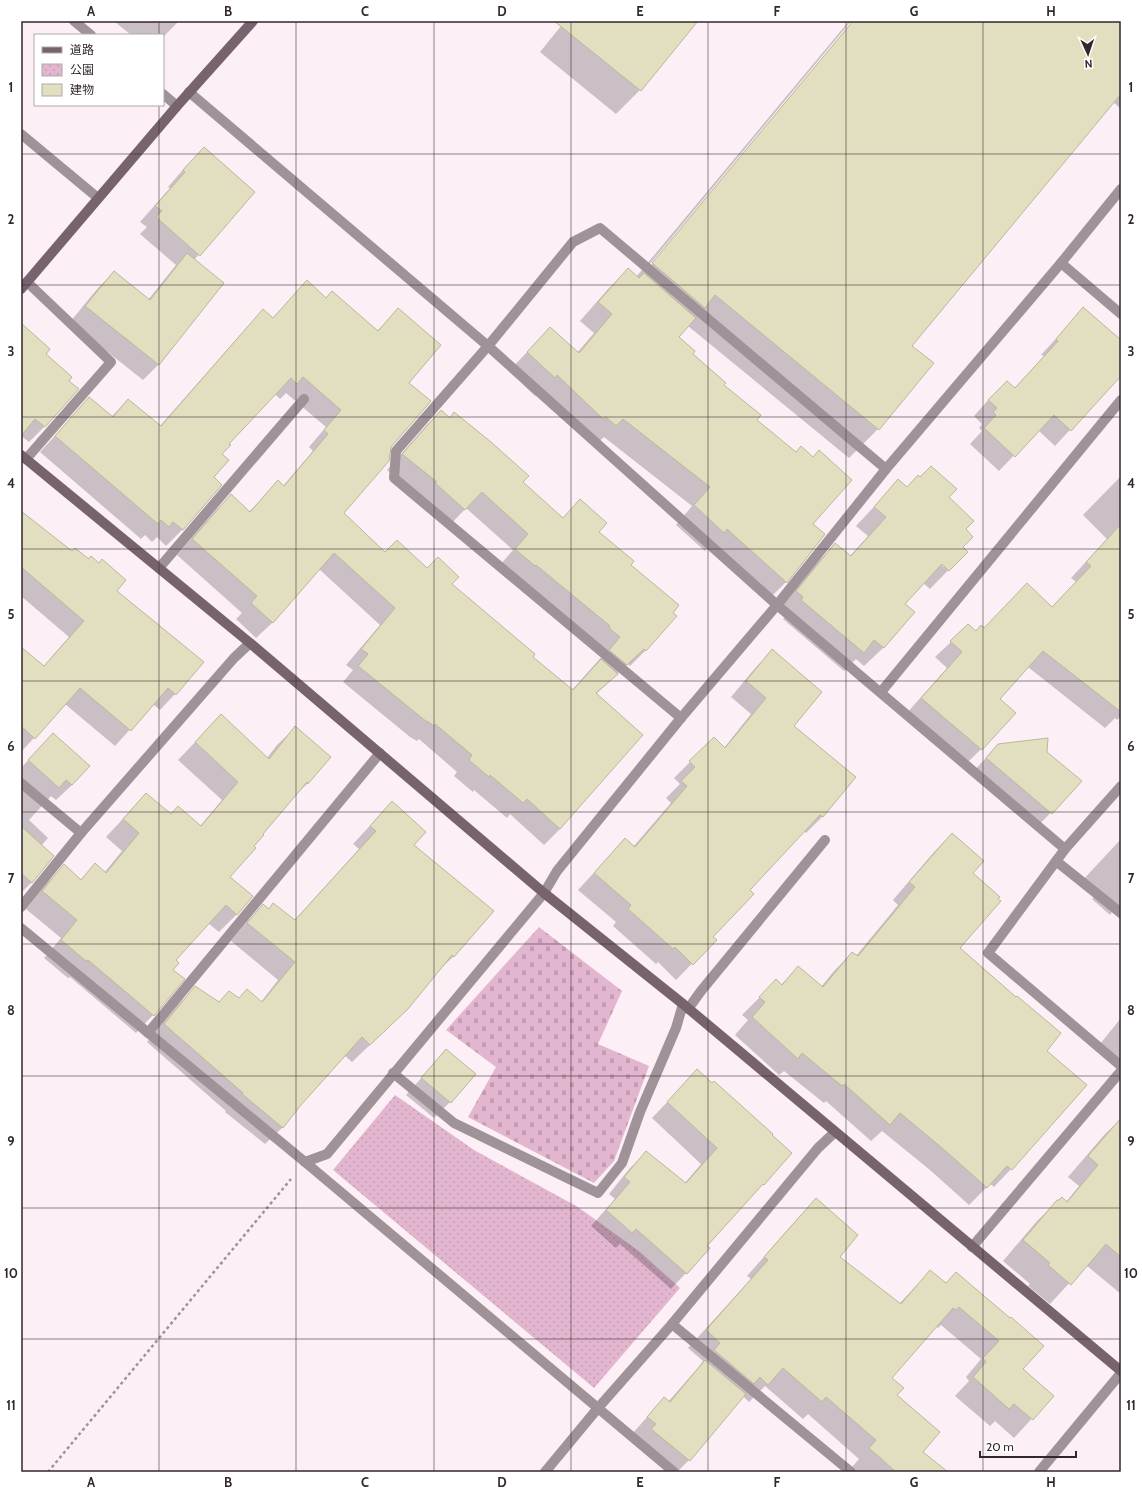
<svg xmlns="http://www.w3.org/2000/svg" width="1142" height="1493" viewBox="0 0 1142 1493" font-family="Cabin,'Noto Sans JP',sans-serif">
	<defs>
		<pattern id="cemetery-stones" width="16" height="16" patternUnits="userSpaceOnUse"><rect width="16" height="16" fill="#e3b6d0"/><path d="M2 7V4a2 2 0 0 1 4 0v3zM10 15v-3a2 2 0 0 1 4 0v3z" fill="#c39cb3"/></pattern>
		<pattern id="park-dots" width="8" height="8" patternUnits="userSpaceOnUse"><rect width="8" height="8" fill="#e3b6d0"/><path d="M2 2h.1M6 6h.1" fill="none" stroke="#c39cb3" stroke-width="1.8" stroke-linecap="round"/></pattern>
	</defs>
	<rect width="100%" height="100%" fill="#fceff6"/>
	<path fill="url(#cemetery-stones)" d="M539,927L622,991L598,1044L649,1066L614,1161L594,1183L468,1117L496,1067L446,1030Z"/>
	<path fill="url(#park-dots)" d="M395,1095L474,1150L578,1207L640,1252L680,1288L594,1388L333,1170Z"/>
	<g fill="#0003" fill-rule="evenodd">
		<path d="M114,21H179L163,37V35H131Z"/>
		<path d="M565,21H697L640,90L616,114L540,52Z"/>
		<path d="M849,21H851L648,266L649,268L854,21H1121V109L1113,102L911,346L878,429L849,458L688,326L678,337L691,354L756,420L812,524L786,582L767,601L708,547L705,551L676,525L692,506L604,437L596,444L538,393L535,396L509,371L550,328L577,353L594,333L580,321L609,288L628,270L636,277Z"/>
		<path d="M188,164L254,192L194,260L159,364L143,380L70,322L98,288L114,272L148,300L176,265L140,234L147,227L140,222L170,188L168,187Z"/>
		<path d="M307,282L326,299L377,331L398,310L407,383L390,446L342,513L385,553L427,569L451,584L532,657L572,690L605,653L500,565L513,550L466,508L449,526L422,498L387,470L425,427L441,411L562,519L580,500L597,532L629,565L646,650L630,666L628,664L596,694L641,735L560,829L544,845L510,814L507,818L474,790L473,792L454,776L457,772L419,739L417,741L410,737L343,682L353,670L346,665L380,625L319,569L272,623L256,638L236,619L242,613L177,555L215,511L231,495L249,512L278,482L283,486L313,451L309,447L326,427L286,393L280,399L275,394L228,444L221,454L212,477L220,485L182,530L166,546L157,537L152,542L145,535L141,539L40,452L89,399L111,417L128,400L160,426L248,326L263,311L272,319Z"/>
		<path d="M1083,309L1121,342V375L1055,446L1038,430L999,471L970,444L982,431L979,428L982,424L974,416L991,397L1014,389L1044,356L1041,355Z"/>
		<path d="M21,362L44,427L29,442L21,436Z"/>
		<path d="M1121,476V716L1117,720L1115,718L1105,728L1028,667L998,699L981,749L965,765L906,714L947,668L935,657L968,626L975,632L1052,607L1076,582L1071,578L1107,539L1083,515Z"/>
		<path d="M898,481L907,487L948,497L964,529L961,547L966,552L930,589L923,583L904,604L914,612L883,648L864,666L856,659L844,671L783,619L785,617L778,611L817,563L835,544L850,556L868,536L856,526ZM939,560L945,566L944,567L938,562Z"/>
		<path d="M21,512L72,552L98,564L102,560L116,591L202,662L175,694L160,710L153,704L115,746L65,704L21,752V649L43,667L69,637L21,596Z"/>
		<path d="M772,651L792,726L854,777L822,817L806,833L804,831L749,890L712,937L715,940L676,980L658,962L656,964L613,926L616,922L578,890L625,839L633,847L671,803L666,798L680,784L674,778L698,754L724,748L751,714L731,697L756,667Z"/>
		<path d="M221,715L267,758L277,745L295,728L308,783L290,800L228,878L237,914L219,932L208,923L174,960L171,971L183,979L153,1015L136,1033L70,977L68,978L44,958L61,938L26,909L47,883L64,866L80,880L95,865L104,873L122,851L106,837L146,794L170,815L200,826L222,800L178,760Z"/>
		<path d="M53,734L72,785L56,800L51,796L29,820L48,838L41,846L32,882L21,893V768Z"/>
		<path d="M998,745L1046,752L1081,781L1035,829L971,774Z"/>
		<path d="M392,802L413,845L454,956L436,973L389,1027L352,1062L344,1055L300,1104L283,1127L265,1144L225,1112L226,1111L147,1042L178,1005L196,987L218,1003L238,999L261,1002L278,980L231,941L246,923L263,905L268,910L294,921L359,849L353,844Z"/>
		<path d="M952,834L972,874L959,949L1045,1051L1011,1169L994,1187L990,1184L969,1205L930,1170L882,1131L871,1141L826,1101L824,1103L784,1071L779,1075L735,1035L748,1020L742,1015L776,981L781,985L798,967L821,987L834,971L852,953L856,956L898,905L893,900L934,852Z"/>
		<path d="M1121,839V920L1112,912L1110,915L1092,899L1095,896L1081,882Z"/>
		<path d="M1121,1018V1071L1096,1049Z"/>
		<path d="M446,1051L450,1102L434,1118L406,1095Z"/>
		<path d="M697,1071L790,1153L763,1184L706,1246L686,1273L671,1289L620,1244L616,1248L591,1226L615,1199L609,1194L630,1168L646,1153L684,1184L701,1164L652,1118Z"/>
		<path d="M1121,1119V1294L1086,1265L1050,1304L1028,1286L1030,1284L1003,1261L1037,1221L1058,1201L1066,1202L1079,1186L1068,1177L1105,1134Z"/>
		<path d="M816,1200L839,1257L899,1304L930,1271L946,1284L956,1274L1021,1369L1053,1396L1014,1438L995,1421L990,1426L955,1396L969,1381L966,1377L981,1359L941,1325L938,1328L936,1326L891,1378L896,1395L921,1452L946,1472H858L852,1467L859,1459L808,1414L803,1419L765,1386L749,1402L743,1396L689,1460L677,1472L632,1434L664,1398L668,1402L697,1369L703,1361L688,1348L751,1279L747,1276L798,1218Z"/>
	</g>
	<g fill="#e1dfbf" stroke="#bab999">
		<path d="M554,21H698L641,91Z"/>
		<path d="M853,21H1121V94L912,346L934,363L879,430L715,295L705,308L652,263Z"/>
		<path d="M204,147L255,192L200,256L156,217L162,211L155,206L185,172L183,170Z"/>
		<path d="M187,253L224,283L159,365L85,306L114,271L150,300Z"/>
		<path d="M628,268L639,278L644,273L696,318L679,337L695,351L693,354L726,383L724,385L761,415L757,420L796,452L801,446L813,457L819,450L852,480L813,524L825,534L787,583L727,529L724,533L694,505L710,487L623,419L616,426L606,417L603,419L557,375L555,378L527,352L550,327L579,353L612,314L598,302Z"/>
		<path d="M307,280L326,298L332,291L378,331L398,308L441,345L409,383L431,401L391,447L389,461L344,513L385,552L397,540L427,568L438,557L459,577L452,584L535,654L533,657L573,690L601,659L618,674L596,693L643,735L560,829L527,799L523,803L490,775L489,777L469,760L472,755L435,724L434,726L427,721V722L358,666L368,654L361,649L395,608L334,553L273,623L251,603L257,596L192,539L231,494L250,512L278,480L284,486L328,434L324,430L341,410L303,377L297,384L291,378L229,444L231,445L222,454L229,460L214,477L222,485L183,530L173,522L169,527L161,520L158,524L55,436L89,397L113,417L128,399L161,426L263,309L273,318Z"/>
		<path d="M1083,307L1121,340V376L1071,431L1054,415L1015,457L984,428L996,415L993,412L997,408L988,400L1007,381L1015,388L1058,341L1056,339Z"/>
		<path d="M21,323L50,349L46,354L72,377L69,381L79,389L45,427L35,419L21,436Z"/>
		<path d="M441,410L450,418L454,412L491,442L529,476L523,482L563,518L580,499L607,523L599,532L634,561L631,565L679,605L673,613L677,616L646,651L644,649L627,665L609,650L620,637L609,628L610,626L536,565L535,566L515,549L528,534L482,492L465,510L435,483L437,482L402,454Z"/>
		<path d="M931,466L957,489L949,497L974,521L966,529L973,537L963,547L968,552L949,571L942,564L905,604L915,612L884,648L874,640L864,653L801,600L803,597L796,591L835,543L851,556L886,517L874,507L898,479L907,487L918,475L920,477Z"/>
		<path d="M21,511L72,551L75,548L89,559L91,556L99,563L102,559L126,580L117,591L204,662L176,695L168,688L131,731L80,688L35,739L21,726V647L44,666L84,621L21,567Z"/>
		<path d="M1121,524V712L1043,651L1000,699L1016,713L982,750L921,698L962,652L950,641L968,624L976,631L981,625L984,628L1027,583L1052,607L1091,566L1086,562Z"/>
		<path d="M772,649L822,692L794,726L856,777L823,817L820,815L750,890L754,894L713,937L717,940L693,965L675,947L673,949L628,909L631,905L594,873L625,838L635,847L687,786L681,781L695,767L689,761L714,737L725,748L766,698L746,681Z"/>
		<path d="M221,714L269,759L295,726L331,757L308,784L307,782L263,834L264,835L254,846L256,848L230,877L253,896L237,915L226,905L176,960L179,963L173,970L185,979L154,1016L88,960L86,961L61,940L77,920L42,891L64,864L81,880L95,863L106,873L139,833L123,819L146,793L171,814L178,806L201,826L238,782L195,742Z"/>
		<path d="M53,733L90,766L72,785L66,780L59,788L28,760Z"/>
		<path d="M1048,738L1047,752L1082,781L1052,814L986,758L998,744Z"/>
		<path d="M392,801L426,832L414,845L494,911L454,957L452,955L408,1009L370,1045L362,1037L301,1105L283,1128L242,1094L243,1093L164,1024L195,986L219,1002L229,991L239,998L247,989L262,1002L295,962L247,923L263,904L269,909L273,903L295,920L376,831L370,826Z"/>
		<path d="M21,826L54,856L32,883L21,873Z"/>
		<path d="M952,833L984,861L973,873L1000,897L998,899L1001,901L960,948L1016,997L1017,996L1061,1033L1047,1051L1087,1085L1012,1170L1007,1166L987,1188L948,1153L900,1113L890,1125L844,1084L842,1086L802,1053L798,1059L752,1017L765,1002L759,997L776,979L782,985L798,966L823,987L852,952L858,956L915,887L909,882Z"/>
		<path d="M446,1049L476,1074L451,1103L421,1078Z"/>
		<path d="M697,1069L712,1083L714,1081L773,1134L772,1135L792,1153L764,1185L763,1184L707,1246L710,1248L687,1274L636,1229L632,1233L606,1210L630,1182L624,1177L646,1151L686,1183L717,1148L667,1102Z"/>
		<path d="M1121,1118V1257L1106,1244L1071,1285L1048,1265L1050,1263L1023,1240L1057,1200H1059L1062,1197L1067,1202L1098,1165L1088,1156Z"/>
		<path d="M816,1198L858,1235L840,1257L901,1304L930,1270L946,1283L956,1272L1010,1318L1011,1317L1044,1346L1023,1369L1054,1396L1033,1420L1014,1404L1009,1409L973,1377L986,1362L983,1358L999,1341L959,1307L956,1310L953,1308L892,1378L904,1388L897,1395L940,1432L923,1452L948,1472H896L869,1448L876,1440L826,1397L822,1402L783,1368L768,1385L760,1377L754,1384L714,1350L720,1343L706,1330L768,1260L764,1257Z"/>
		<path d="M705,1360L746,1394L690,1461L651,1429L656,1424L647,1417L664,1397L670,1402Z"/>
	</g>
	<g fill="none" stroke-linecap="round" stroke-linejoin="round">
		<path stroke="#9f9299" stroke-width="2.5" stroke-dasharray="3 3" stroke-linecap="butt" d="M48,1472L291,1179"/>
		<g stroke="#9f9299" stroke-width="10">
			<path d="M74,21L91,35"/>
			<path d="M163,94L177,106"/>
			<path d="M159,568L304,399"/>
			<path d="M1056,861L1121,913"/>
			<path d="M688,1009L701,991L825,840"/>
		</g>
		<g stroke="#9f9299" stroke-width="10">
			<path d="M189,92L488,346L777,605L1065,849"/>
			<path d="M21,134L98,198"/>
			<path d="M1061,263L1121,314"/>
			<path d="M26,459L111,362L27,282"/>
			<path d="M881,692L1121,400"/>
			<path d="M681,718L394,478L396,451L488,346L573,242L600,228L886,469"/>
			<path d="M21,783L81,833"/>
			<path d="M1121,786L1065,849L988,953L1121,1066"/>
			<path d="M21,907L81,833L234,658L250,643"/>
			<path d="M21,928L305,1162L674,1472"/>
			<path d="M148,1033L380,753"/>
			<path d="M393,1073L454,1123L598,1193L622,1163L640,1112L676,1028L683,1004"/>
			<path d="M305,1162L327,1154L544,893L557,871L681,718L777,605L886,469L1061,263L1121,189"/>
			<path d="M972,1247L1121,1071"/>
			<path d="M672,1324L851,1472"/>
			<path d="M545,1472L598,1408L672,1324L818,1148L835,1132"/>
			<path d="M1039,1472L1121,1373"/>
		</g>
		<g stroke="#77636e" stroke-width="10">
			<path d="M21,289L177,106L253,21"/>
			<path d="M21,455L250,643L544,893L683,1004L1121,1371"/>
		</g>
	</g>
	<path fill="none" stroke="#33272e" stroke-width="1" stroke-opacity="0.55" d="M159,21V35M296,21V1472M434,21V1472M571,21V1472M708,21V1472M846,21V1472M983,21V1472M159,105V1472M21,154H1121M21,285H1121M21,417H1121M21,549H1121M21,681H1121M21,812H1121M21,944H1121M21,1076H1121M21,1208H1121M21,1339H1121"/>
	<rect width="1142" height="1493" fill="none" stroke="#ffffff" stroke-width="44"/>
	<rect x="34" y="34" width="130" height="72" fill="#ffffff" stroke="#ada9ab"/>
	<rect x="42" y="47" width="20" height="6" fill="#77636e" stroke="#ada9ab"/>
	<text x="70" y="54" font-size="12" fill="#33272e">道路</text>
	<rect x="42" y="64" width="20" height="12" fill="url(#park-dots)" stroke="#ada9ab"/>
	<text x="70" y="74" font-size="12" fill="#33272e">公園</text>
	<rect x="42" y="84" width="20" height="12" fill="#e1dfbf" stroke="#ada9ab"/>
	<text x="70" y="94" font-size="12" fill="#33272e">建物</text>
	<g transform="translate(1088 54) rotate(177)" stroke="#ffffff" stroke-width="3" paint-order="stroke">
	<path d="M0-3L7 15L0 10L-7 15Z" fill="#33272e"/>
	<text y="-6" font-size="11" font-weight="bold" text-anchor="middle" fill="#33272e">N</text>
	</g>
	<path d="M980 1451v6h96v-6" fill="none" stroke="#33272e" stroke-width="2"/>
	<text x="986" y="1451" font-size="12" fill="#33272e" stroke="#ffffff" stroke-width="3" paint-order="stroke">20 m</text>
	<rect x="22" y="22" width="1098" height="1449" fill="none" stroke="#33272e" stroke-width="1.5"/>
	<g font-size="13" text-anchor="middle" font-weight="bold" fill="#33272e">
		<text x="91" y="16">A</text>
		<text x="228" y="16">B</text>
		<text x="365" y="16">C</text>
		<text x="502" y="16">D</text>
		<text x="640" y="16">E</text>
		<text x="777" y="16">F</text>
		<text x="914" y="16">G</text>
		<text x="1051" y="16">H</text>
		<text x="11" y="92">1</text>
		<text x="1131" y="92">1</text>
		<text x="11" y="224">2</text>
		<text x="1131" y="224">2</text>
		<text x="11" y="356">3</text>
		<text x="1131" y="356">3</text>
		<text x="11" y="488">4</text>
		<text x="1131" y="488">4</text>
		<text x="11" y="619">5</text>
		<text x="1131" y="619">5</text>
		<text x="11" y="751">6</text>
		<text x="1131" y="751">6</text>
		<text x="11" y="883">7</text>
		<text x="1131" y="883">7</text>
		<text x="11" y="1015">8</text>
		<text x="1131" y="1015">8</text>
		<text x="11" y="1146">9</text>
		<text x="1131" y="1146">9</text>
		<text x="11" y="1278">10</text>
		<text x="1131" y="1278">10</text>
		<text x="11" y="1410">11</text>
		<text x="1131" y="1410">11</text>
		<text x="91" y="1487">A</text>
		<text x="228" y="1487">B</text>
		<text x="365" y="1487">C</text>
		<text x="502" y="1487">D</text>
		<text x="640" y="1487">E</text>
		<text x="777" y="1487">F</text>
		<text x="914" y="1487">G</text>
		<text x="1051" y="1487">H</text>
	</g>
</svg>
